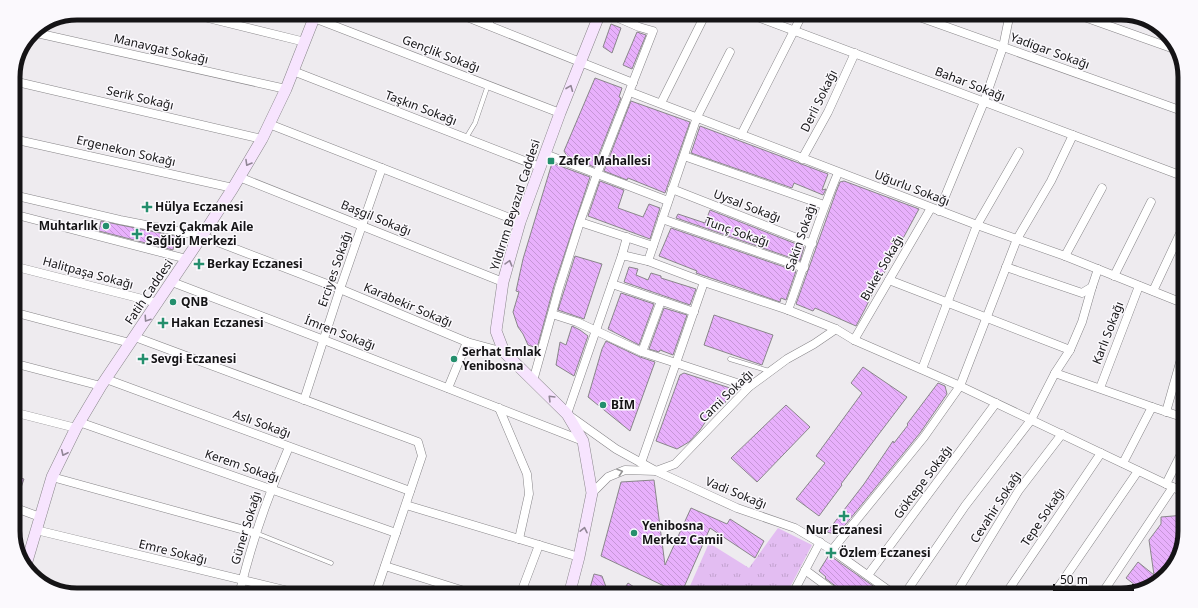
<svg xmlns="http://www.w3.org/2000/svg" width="1198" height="608" viewBox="0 0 1198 608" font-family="'Noto Sans',sans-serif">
	<defs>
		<pattern id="grass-tufts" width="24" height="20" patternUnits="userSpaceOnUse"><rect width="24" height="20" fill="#e3bdf2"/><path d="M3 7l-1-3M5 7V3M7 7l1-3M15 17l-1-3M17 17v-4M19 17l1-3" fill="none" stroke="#c2a2cf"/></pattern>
		<pattern id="building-back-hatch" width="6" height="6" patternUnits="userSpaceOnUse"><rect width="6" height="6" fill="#e8b0fc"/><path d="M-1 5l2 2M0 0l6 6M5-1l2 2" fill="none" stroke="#c696d7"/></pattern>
	</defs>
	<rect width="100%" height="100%" fill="#eeebef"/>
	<path fill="url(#grass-tufts)" d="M778,528L812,545L786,595H686L709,543L749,568Z"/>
	<g fill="url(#building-back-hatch)" stroke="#89868a">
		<path d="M611,24L621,28L612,53L603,47Z"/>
		<path d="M637,32L646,35L632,69L623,65Z"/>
		<path d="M595,78L622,88L619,97L621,98L594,167L567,156L564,151Z"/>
		<path d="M631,101L690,122L665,193L628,178L627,180L604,171Z"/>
		<path d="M700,126L828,174L822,190L826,189L823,195L794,183L792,188L691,153Z"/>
		<path d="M552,163L590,177L554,286L537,348L528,345L523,334L518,327L513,312L519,292L516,291L523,259Z"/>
		<path d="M600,181L624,190L618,208L643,217L649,204L660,208L650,239L588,216Z"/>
		<path d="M844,181L919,209L882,277L881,276L865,309L856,326L815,308L813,311L796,304L836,192L840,182Z"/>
		<path d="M710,210L804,247L800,261L676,218L678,214L705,223Z"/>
		<path d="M101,221L175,236L173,250L99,231Z"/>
		<path d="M671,228L796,271L786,300L781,298L780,302L740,288L696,273L697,271L659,256Z"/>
		<path d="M575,256L602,264L584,319L558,310Z"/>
		<path d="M629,267L638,269L636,275L648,280L651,273L661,276V278L696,289L690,305L624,282Z"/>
		<path d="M621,293L654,304L639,345L608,329Z"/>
		<path d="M664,308L687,315L673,355L660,350L659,352L649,349Z"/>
		<path d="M714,315L773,335L762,365L704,345Z"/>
		<path d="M572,326L580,330L588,336L574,376L556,365L560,342L566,345Z"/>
		<path d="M606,341L640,357L655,362L630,431L588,397L602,349Z"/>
		<path d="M863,367L907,397L841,484L842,485L819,516L796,499L825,463L816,456L862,393L851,383Z"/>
		<path d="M684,373L733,389L723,406L712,412L700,430L689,442L677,449L656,441L680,375Z"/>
		<path d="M938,383L945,386L947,394L920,433L837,535L827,532L864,484L893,441L894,443L908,425L907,424Z"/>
		<path d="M786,405L810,427L757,482L731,458Z"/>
		<path d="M13,475L24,479L16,502H13Z"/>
		<path d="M654,480L665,565L691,508L727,524L730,519L764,541L755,558L710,528L681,594L601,556L621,482Z"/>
		<path d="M1185,515V531L1178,560L1156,584L1155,582L1146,583L1140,589L1126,578L1138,562L1154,575L1149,540L1161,524V517Z"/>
		<path d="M829,555L886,595H844L842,591L825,578L826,577L819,571Z"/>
		<path d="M594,574L602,576L609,595H588Z"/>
		<path d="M628,583L646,595H620Z"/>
		<path d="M819,587L830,595H813Z"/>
	</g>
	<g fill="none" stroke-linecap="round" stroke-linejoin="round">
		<g stroke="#878588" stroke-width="5">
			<g id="service">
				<path d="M466,138L475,123L488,85"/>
				<path d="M730,359L769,371"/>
				<path d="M256,533L331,563"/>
			</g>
		</g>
		<g stroke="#878588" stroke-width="9">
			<g id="minor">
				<path d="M188,13L305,42"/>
				<path d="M457,13L633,83"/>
				<path d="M747,13L1185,177"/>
				<path d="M908,13L1185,112"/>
				<path d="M1073,13L1177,50"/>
				<path d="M314,18L560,113"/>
				<path d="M488,25L492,13"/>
				<path d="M32,32L286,89"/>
				<path d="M293,71L540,167"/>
				<path d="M13,81L262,139"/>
				<path d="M630,92L977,225L1065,256L1185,304"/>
				<path d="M661,103L706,13"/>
				<path d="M269,124L520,222"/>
				<path d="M741,135L803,13"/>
				<path d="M13,139L233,188"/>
				<path d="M545,154L668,201"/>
				<path d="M684,156L824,205"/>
				<path d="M802,159L828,112L855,53"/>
				<path d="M239,177L503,282"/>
				<path d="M672,189L812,244"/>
				<path d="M13,195L120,220L202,236L340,289L467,342L504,352"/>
				<path d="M939,211L984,102L1003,47L1010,13"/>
				<path d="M13,214L187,259"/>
				<path d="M662,219L804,268"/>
				<path d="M580,222L653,246"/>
				<path d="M622,255L627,237"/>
				<path d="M1065,256L1102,188"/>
				<path d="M648,261L697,117L730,52"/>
				<path d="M13,266L158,303"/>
				<path d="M1006,267L1082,293L1092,287L1098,269"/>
				<path d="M1114,276L1151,202"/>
				<path d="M889,280L1070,350"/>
				<path d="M172,282L324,340L583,441"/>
				<path d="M612,284L694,312"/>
				<path d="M1153,291L1185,223"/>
				<path d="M788,310C805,264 819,217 838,173"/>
				<path d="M13,312L130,343"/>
				<path d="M552,314L577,322L642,352L676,363L704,282"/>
				<path d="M135,337L418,442L422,456L375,595"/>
				<path d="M854,340L931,208"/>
				<path d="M642,352L661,301"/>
				<path d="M13,363L101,386"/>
				<path d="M922,369L977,225L1019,152"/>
				<path d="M1055,373L1152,407L1123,463"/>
				<path d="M106,379L410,491"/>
				<path d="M533,381L559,288L580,222L597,174L653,31L639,27L607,13"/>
				<path d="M448,388L467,342"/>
				<path d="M1100,388L1139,286"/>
				<path d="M304,400L340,289L382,168"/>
				<path d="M1152,407L1185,418"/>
				<path d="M499,408L527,474L529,494L519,539"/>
				<path d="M13,412L76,428"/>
				<path d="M1166,412L1185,345"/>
				<path d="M79,422L396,533"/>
				<path d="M641,463L676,363L749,387"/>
				<path d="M52,477L255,533"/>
				<path d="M1166,484L1185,446"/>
				<path d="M592,493L608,477L625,470L656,471L675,464L749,387L787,359L814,344L836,329"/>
				<path d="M406,505L579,557"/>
				<path d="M13,507L40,517"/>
				<path d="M36,530L305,595"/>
				<path d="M832,550L924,437L960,386L1017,239L1051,181L1073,135"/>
				<path d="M385,566L477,595"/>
				<path d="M805,570L839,595"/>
				<path d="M868,575L996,403"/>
				<path d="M45,585L77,595"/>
				<path d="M239,595C251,543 268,495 289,447"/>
				<path d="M520,595L539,545"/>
				<path d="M792,595L820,542"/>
				<path d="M895,595L832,550L795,528L737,508L656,471L616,449L567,414L622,255L648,261L704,282L788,310L836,329L854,340L960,386L1185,493"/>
				<path d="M904,595L965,506L1031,420L1055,373L1070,350L1082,322L1092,287"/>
				<path d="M955,595L1019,490L1062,434"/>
				<path d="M1005,595L1101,453"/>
				<path d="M1053,595L1138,471"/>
				<path d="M1101,595L1173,487"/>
			</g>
		</g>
		<g stroke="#878588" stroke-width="12">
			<g id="secondary">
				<path d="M25,568L52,477L76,428L101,386L202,236L233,188L262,139L286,89L316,13"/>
				<path d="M569,595L579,557L592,493L583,441L567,414L504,352L496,331L503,282L520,222L560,113L600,13"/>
			</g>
		</g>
		<use href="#service" stroke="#fff" stroke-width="4"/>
		<use href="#minor" stroke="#fff" stroke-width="8"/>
		<use href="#secondary" stroke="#f7e4fe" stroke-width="11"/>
	</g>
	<defs><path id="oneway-chevron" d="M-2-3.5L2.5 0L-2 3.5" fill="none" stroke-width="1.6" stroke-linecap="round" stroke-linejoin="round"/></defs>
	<g stroke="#918696">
		<use href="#oneway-chevron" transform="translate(570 88) rotate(-68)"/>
		<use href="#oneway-chevron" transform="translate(248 163) rotate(120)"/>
		<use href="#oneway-chevron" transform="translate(509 263) rotate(-74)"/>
		<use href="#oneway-chevron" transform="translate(147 319) rotate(124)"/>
		<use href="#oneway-chevron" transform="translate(551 398) rotate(-135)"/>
		<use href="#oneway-chevron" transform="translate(64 453) rotate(115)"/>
		<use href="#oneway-chevron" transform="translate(584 530) rotate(-78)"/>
	</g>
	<use stroke="#969596" href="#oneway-chevron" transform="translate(620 472) rotate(-18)"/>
	<g fill="#248f6d" stroke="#fbf9fd" stroke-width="1.5">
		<rect x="547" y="157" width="8" height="8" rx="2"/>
		<path d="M145 201h4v4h4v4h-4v4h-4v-4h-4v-4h4z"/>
		<circle cx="106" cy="226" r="4"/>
		<path d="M135 228h4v4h4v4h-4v4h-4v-4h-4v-4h4z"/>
		<path d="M197 258h4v4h4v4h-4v4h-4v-4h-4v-4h4z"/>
		<circle cx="173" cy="302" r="4"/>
		<path d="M161 317h4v4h4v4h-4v4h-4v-4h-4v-4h4z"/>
		<path d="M141 353h4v4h4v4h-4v4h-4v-4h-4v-4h4z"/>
		<circle cx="454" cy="359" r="4"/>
		<circle cx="603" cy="405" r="4"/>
		<path d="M842 510h4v4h4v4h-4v4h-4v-4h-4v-4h4z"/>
		<circle cx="634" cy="533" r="4"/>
		<path d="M829 547h4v4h4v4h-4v4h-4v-4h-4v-4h4z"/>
	</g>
	<g text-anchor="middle" stroke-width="3" stroke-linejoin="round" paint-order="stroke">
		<g font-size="12" fill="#151416" stroke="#fbf9fd">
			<text transform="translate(161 49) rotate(13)" y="4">Manavgat Sokağı</text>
			<text transform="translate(1050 51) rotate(20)" y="4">Yadigar Sokağı</text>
			<text transform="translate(441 54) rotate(21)" y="4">Gençlik Sokağı</text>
			<text transform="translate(970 84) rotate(21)" y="4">Bahar Sokağı</text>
			<text transform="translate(140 98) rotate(13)" y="4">Serik Sokağı</text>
			<text transform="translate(819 101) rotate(-64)" y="4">Derli Sokağı</text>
			<text transform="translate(421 108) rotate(21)" y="4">Taşkın Sokağı</text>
			<text transform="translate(126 151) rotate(13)" y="4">Ergenekon Sokağı</text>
			<text transform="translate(912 188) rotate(21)" y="4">Uğurlu Sokağı</text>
			<text transform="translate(515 205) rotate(-72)" y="4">Yıldırım Beyazıd Caddesi</text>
			<text transform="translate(747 206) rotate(21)" y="4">Uysal Sokağı</text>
			<text transform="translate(376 218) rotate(22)" y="4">Başgil Sokağı</text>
			<text transform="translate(737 232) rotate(19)" y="4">Tunç Sokağı</text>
			<text transform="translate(801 237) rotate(-71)" y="4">Sakin Sokağı</text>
			<text transform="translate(882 268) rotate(-60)" y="4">Buket Sokağı</text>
			<text transform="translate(335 269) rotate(-71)" y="4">Erciyes Sokağı</text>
			<text transform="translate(88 273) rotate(15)" y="4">Halitpaşa Sokağı</text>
			<text transform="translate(149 292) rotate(-56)" y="4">Fatih Caddesi</text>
			<text transform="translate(408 305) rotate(23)" y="4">Karabekir Sokağı</text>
			<text transform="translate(340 333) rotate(21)" y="4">İmren Sokağı</text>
			<text transform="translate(1108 333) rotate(-69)" y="4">Karlı Sokağı</text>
			<text transform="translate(726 396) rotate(-44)" y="4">Cami Sokağı</text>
			<text transform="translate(262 424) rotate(20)" y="4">Aslı Sokağı</text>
			<text transform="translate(242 466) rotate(19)" y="4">Kerem Sokağı</text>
			<text transform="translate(923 482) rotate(-53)" y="4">Göktepe Sokağı</text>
			<text transform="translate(736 493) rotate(22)" y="4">Vadi Sokağı</text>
			<text transform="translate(996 507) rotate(-57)" y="4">Cevahir Sokağı</text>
			<text transform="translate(1043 517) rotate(-56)" y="4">Tepe Sokağı</text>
			<text transform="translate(246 528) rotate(-73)" y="4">Güner Sokağı</text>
			<text transform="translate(173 552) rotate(14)" y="4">Emre Sokağı</text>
		</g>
		<g font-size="12" font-weight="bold" fill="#151416" stroke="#fbf9fd" text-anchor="start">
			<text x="559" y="165">Zafer Mahallesi</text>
			<text x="155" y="211">Hülya Eczanesi</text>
			<text x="98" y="230" text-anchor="end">Muhtarlık</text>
			<text x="146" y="231">Fevzi Çakmak Aile<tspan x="146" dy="14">Sağlığı Merkezi</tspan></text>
			<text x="207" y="268">Berkay Eczanesi</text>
			<text x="181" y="306">QNB</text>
			<text x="171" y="327">Hakan Eczanesi</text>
			<text x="462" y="356">Serhat Emlak<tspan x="462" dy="14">Yenibosna</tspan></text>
			<text x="151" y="363">Sevgi Eczanesi</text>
			<text x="611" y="409">BİM</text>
			<text x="642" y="530">Yenibosna<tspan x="642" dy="14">Merkez Camii</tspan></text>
			<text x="844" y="534" text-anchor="middle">Nur Eczanesi</text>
			<text x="839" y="557">Özlem Eczanesi</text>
		</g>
	</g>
	<path d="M0 0H1198V608H0ZM77 20H1121A57 57 0 0 1 1178 77V531A57 57 0 0 1 1121 588H77A57 57 0 0 1 20 531V77A57 57 0 0 1 77 20Z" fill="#fbf9fd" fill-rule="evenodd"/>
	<path fill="none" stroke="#151416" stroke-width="5" d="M77 20H1121A57 57 0 0 1 1178 77V531A57 57 0 0 1 1121 588H77A57 57 0 0 1 20 531V77A57 57 0 0 1 77 20Z"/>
	<path d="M1054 584v6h79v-6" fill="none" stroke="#151416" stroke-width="2"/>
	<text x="1060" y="584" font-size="12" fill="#151416" stroke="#fbf9fd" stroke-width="3" paint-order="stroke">50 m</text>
</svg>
